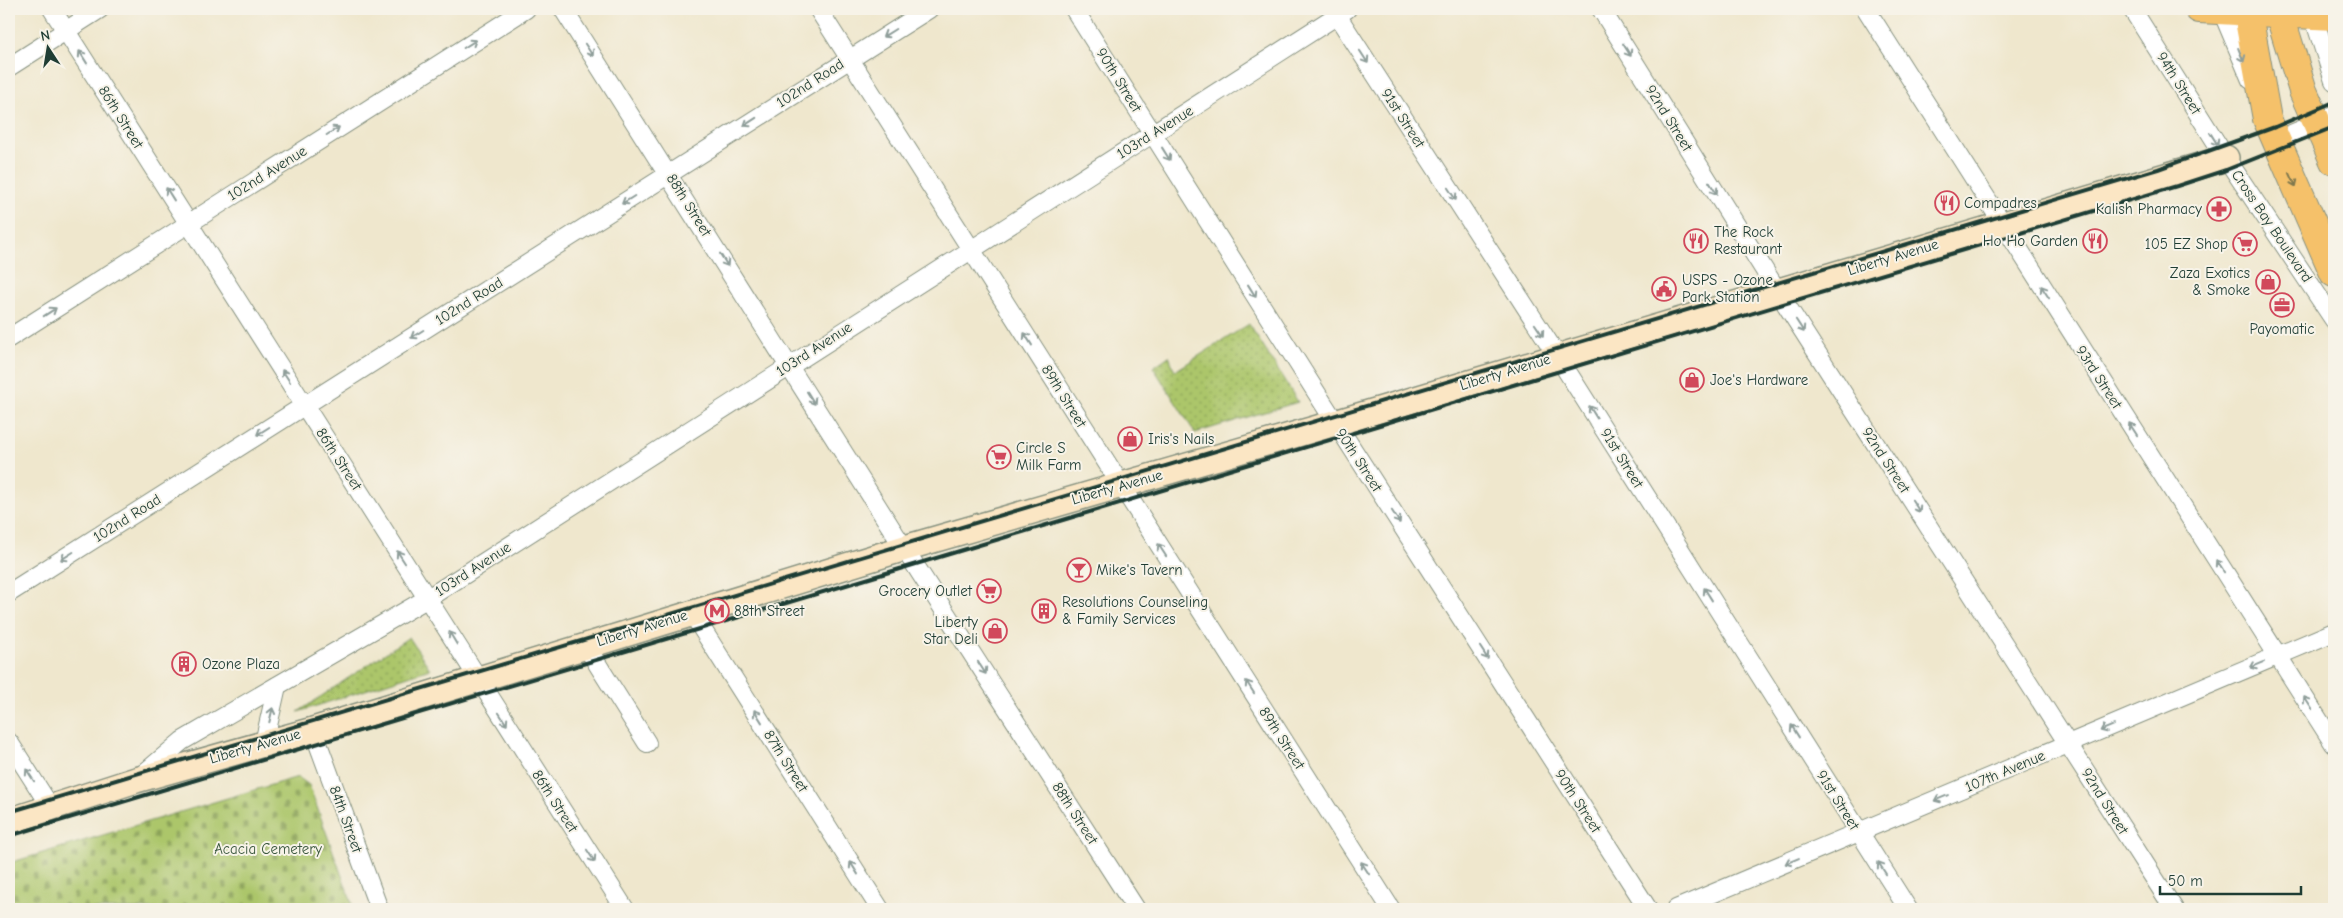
<svg xmlns="http://www.w3.org/2000/svg" width="2343" height="918" viewBox="0 0 2343 918" font-family="'Comic Neue',sans-serif">
	<defs>
		<pattern id="grass-dots" width="8" height="8" patternUnits="userSpaceOnUse" patternTransform="scale(1.25)"><rect width="8" height="8" fill="#acc66b"/><path d="M2 2h.1M6 6h.1" fill="none" stroke="#8ba259" stroke-width="1.8" stroke-linecap="round"/></pattern>
		<pattern id="cemetery-stones" width="16" height="16" patternUnits="userSpaceOnUse" patternTransform="scale(1.25)"><rect width="16" height="16" fill="#acc66b"/><path d="M2 7V4a2 2 0 0 1 4 0v3zM10 15v-3a2 2 0 0 1 4 0v3z" fill="#8ba259"/></pattern>
	</defs>
	<rect width="100%" height="100%" fill="#f7f3e8"/>
	<filter id="ink" filterUnits="userSpaceOnUse"><feTurbulence type="fractalNoise" baseFrequency=".02" numOctaves="2"/><feDisplacementMap in="SourceGraphic" scale="10" xChannelSelector="R" yChannelSelector="G"/><feConvolveMatrix kernelMatrix="1 2 1 2 8 2 1 2 1" color-interpolation-filters="sRGB"/></filter>
	<filter id="wash" filterUnits="userSpaceOnUse"><feTurbulence type="fractalNoise" baseFrequency=".0096" numOctaves="4" result="noise"/><feDisplacementMap in="SourceGraphic" scale="20" xChannelSelector="R" yChannelSelector="G"/><feGaussianBlur stdDeviation="1.12" result="paint"/><feColorMatrix in="noise" values="0 0 0 0 0 0 0 0 0 0 0 0 0 0 0 0 0 1.4 0 .05"/><feComposite in="paint" operator="in"/></filter>
	<g filter="url(#wash)">
		<rect width="100%" height="100%" fill="#efe7cd"/>
		<g fill="url(#grass-dots)" stroke="#668250">
			<path d="M1249,324L1298,402L1195,433L1153,367L1169,356L1175,371Z"/>
			<path d="M409,637L430,669L298,712Z"/>
		</g>
		<path fill="url(#cemetery-stones)" stroke="#668250" d="M298,777L309,785L354,909H9V863Z"/>
	</g>
	<g filter="url(#ink)">
		<g fill="none" stroke-linecap="round" stroke-linejoin="round">
			<g stroke="#879280" stroke-width="20">
				<g id="street">
					<path d="M52,9L625,909"/>
					<path d="M563,9L895,534L1136,909"/>
					<path d="M818,9L1391,909"/>
					<path d="M1074,9L1323,403L1648,909"/>
					<path d="M1333,9L1558,357L1908,909"/>
					<path d="M1601,9L1778,292L2174,909"/>
					<path d="M1866,9L2334,744"/>
					<path d="M2132,9L2226,158L2334,320"/>
					<path d="M2221,9L2251,80"/>
					<path d="M2311,9L2334,81"/>
					<path d="M9,67L100,9"/>
					<path d="M2275,141L2334,116"/>
					<path d="M9,338L526,9"/>
					<path d="M9,593L929,9"/>
					<path d="M692,613L880,909"/>
					<path d="M586,646L647,743"/>
					<path d="M313,730L379,909"/>
					<path d="M9,742L51,808"/>
					<path d="M264,743L277,686"/>
					<path d="M142,775L182,741L428,598L1347,9"/>
					<path d="M1676,909L2334,632"/>
				</g>
			</g>
			<g stroke="#879280" stroke-width="28">
				<path id="secondary" d="M9,821L136,780L313,730L905,548L1335,423L2226,158"/>
			</g>
			<g stroke="#879280" stroke-width="30">
				<g id="primary">
					<path d="M2199,9L2334,16"/>
					<path d="M2247,9L2267,119L2334,273"/>
					<path d="M2278,9L2303,91L2334,161"/>
				</g>
			</g>
			<use href="#street" stroke="#fff" stroke-width="18"/>
			<use href="#secondary" stroke="#fbe6c4" stroke-width="25"/>
			<use href="#primary" stroke="#f5c16b" stroke-width="28"/>
			<g stroke="#1f3d34" stroke-width="4">
				<path d="M9,812L2158,169L2275,127L2334,102"/>
				<path d="M9,836L2177,186L2226,170L2334,127"/>
			</g>
		</g>
		<defs><path id="oneway-shaft" d="M-6 0H5M1.5-3L5.5 0L1.5 3" fill="none" stroke-width="1.6" stroke-linecap="round" stroke-linejoin="round" transform="scale(1.25)"/></defs>
		<g stroke="#8f9e9a">
			<use href="#oneway-shaft" transform="translate(889 33) rotate(148)"/>
			<use href="#oneway-shaft" transform="translate(470 44) rotate(-32)"/>
			<use href="#oneway-shaft" transform="translate(589 50) rotate(57)"/>
			<use href="#oneway-shaft" transform="translate(1627 50) rotate(58)"/>
			<use href="#oneway-shaft" transform="translate(2241 55) rotate(68)"/>
			<use href="#oneway-shaft" transform="translate(83 57) rotate(-122)"/>
			<use href="#oneway-shaft" transform="translate(1364 57) rotate(57)"/>
			<use href="#oneway-shaft" transform="translate(750 122) rotate(147)"/>
			<use href="#oneway-shaft" transform="translate(333 131) rotate(-32)"/>
			<use href="#oneway-shaft" transform="translate(2214 139) rotate(58)"/>
			<use href="#oneway-shaft" transform="translate(1166 154) rotate(58)"/>
			<use href="#oneway-shaft" transform="translate(1713 188) rotate(58)"/>
			<use href="#oneway-shaft" transform="translate(170 194) rotate(-122)"/>
			<use href="#oneway-shaft" transform="translate(1452 194) rotate(57)"/>
			<use href="#oneway-shaft" transform="translate(628 200) rotate(148)"/>
			<use href="#oneway-shaft" transform="translate(724 260) rotate(58)"/>
			<use href="#oneway-shaft" transform="translate(1252 291) rotate(58)"/>
			<use href="#oneway-shaft" transform="translate(2045 292) rotate(-123)"/>
			<use href="#oneway-shaft" transform="translate(50 312) rotate(-33)"/>
			<use href="#oneway-shaft" transform="translate(1800 326) rotate(57)"/>
			<use href="#oneway-shaft" transform="translate(1539 330) rotate(56)"/>
			<use href="#oneway-shaft" transform="translate(417 334) rotate(148)"/>
			<use href="#oneway-shaft" transform="translate(1028 339) rotate(-122)"/>
			<use href="#oneway-shaft" transform="translate(286 376) rotate(-123)"/>
			<use href="#oneway-shaft" transform="translate(811 398) rotate(58)"/>
			<use href="#oneway-shaft" transform="translate(1593 412) rotate(-122)"/>
			<use href="#oneway-shaft" transform="translate(2133 429) rotate(-123)"/>
			<use href="#oneway-shaft" transform="translate(263 431) rotate(148)"/>
			<use href="#oneway-shaft" transform="translate(1916 506) rotate(57)"/>
			<use href="#oneway-shaft" transform="translate(1396 517) rotate(57)"/>
			<use href="#oneway-shaft" transform="translate(1162 550) rotate(-123)"/>
			<use href="#oneway-shaft" transform="translate(67 556) rotate(148)"/>
			<use href="#oneway-shaft" transform="translate(401 557) rotate(-123)"/>
			<use href="#oneway-shaft" transform="translate(2220 566) rotate(-123)"/>
			<use href="#oneway-shaft" transform="translate(1708 594) rotate(-122)"/>
			<use href="#oneway-shaft" transform="translate(453 638) rotate(-121)"/>
			<use href="#oneway-shaft" transform="translate(1484 653) rotate(57)"/>
			<use href="#oneway-shaft" transform="translate(2257 665) rotate(157)"/>
			<use href="#oneway-shaft" transform="translate(982 668) rotate(57)"/>
			<use href="#oneway-shaft" transform="translate(1250 687) rotate(-123)"/>
			<use href="#oneway-shaft" transform="translate(2308 703) rotate(-123)"/>
			<use href="#oneway-shaft" transform="translate(271 715) rotate(-77)"/>
			<use href="#oneway-shaft" transform="translate(758 716) rotate(-122)"/>
			<use href="#oneway-shaft" transform="translate(503 719) rotate(57)"/>
			<use href="#oneway-shaft" transform="translate(2107 728) rotate(157)"/>
			<use href="#oneway-shaft" transform="translate(1795 731) rotate(-122)"/>
			<use href="#oneway-shaft" transform="translate(30 775) rotate(-123)"/>
			<use href="#oneway-shaft" transform="translate(1941 798) rotate(157)"/>
			<use href="#oneway-shaft" transform="translate(591 856) rotate(57)"/>
			<use href="#oneway-shaft" transform="translate(1792 861) rotate(157)"/>
			<use href="#oneway-shaft" transform="translate(854 868) rotate(-122)"/>
			<use href="#oneway-shaft" transform="translate(1365 868) rotate(-123)"/>
			<use href="#oneway-shaft" transform="translate(1882 868) rotate(-123)"/>
		</g>
		<use stroke="#7f784d" href="#oneway-shaft" transform="translate(2293 180) rotate(66)"/>
	</g>
	<defs>
		<g id="restaurant-ring" transform="scale(1.25)"><circle r="9.5" fill="#f7f3e8" stroke="#d1495b" stroke-width="1.5"/><path d="M-5-6h1v4h1v-4h1v4h1v-4h1v5L-1.5 .5V6h-2V.5L-5-1ZM5-6V6H3V1.5H1.5Q1.5-4 5-6Z" fill="#d1495b"/></g>
		<g id="pharmacy-ring" transform="scale(1.25)"><circle r="9.5" fill="#f7f3e8" stroke="#d1495b" stroke-width="1.5"/><path d="M-2-6h4v4h4v4h-4v4h-4v-4h-4v-4h4Z" fill="#d1495b"/></g>
		<g id="supermarket-ring" transform="scale(1.25)"><circle r="9.5" fill="#f7f3e8" stroke="#d1495b" stroke-width="1.5"/><path d="M-6-5.5h2.5l.6 2H6L4.5 2H-2.5L-4.4-4H-6ZM-1.5 3.2a1.3 1.3 0 1 0 .1 0ZM3 3.2a1.3 1.3 0 1 0 .1 0Z" fill="#d1495b"/></g>
		<g id="shop-ring" transform="scale(1.25)"><circle r="9.5" fill="#f7f3e8" stroke="#d1495b" stroke-width="1.5"/><path d="M-5-2.5h2.3a2.7 3.5 0 0 1 5.4 0H5L5.5 6h-11ZM-1.5-2.5h3a1.5 2.3 0 0 0-3 0Z" fill="#d1495b"/></g>
		<g id="civic-ring" transform="scale(1.25)"><circle r="9.5" fill="#f7f3e8" stroke="#d1495b" stroke-width="1.5"/><path d="M-.6-6.5H3V-4.5H.6V-3L4-1V1h2V6H-6V1h2V-1L-.6-3ZM-1.2 2.5V6h2.4V2.5Z" fill="#d1495b"/></g>
		<g id="office-ring" transform="scale(1.25)"><circle r="9.5" fill="#f7f3e8" stroke="#d1495b" stroke-width="1.5"/><path d="M-6-3h4V-5.5h4V-3h4V5H-6ZM-1-4.5V-3h2v-1.5ZM-6 0V1H6V0Z" fill="#d1495b"/></g>
		<g id="bar-ring" transform="scale(1.25)"><circle r="9.5" fill="#f7f3e8" stroke="#d1495b" stroke-width="1.5"/><path d="M-6-5H6L.8 .8V4.5H3.5V6h-7V4.5H-.8V.8Z" fill="#d1495b"/></g>
		<g id="metro-ring" transform="scale(1.25)"><circle r="9.5" fill="#f7f3e8" stroke="#d1495b" stroke-width="1.5"/><path d="M-5.5 5V-5H-3L0 0L3-5H5.5V5H3V-.5L0 4L-3-.5V5Z" fill="#d1495b"/></g>
		<g id="building-ring" transform="scale(1.25)"><circle r="9.5" fill="#f7f3e8" stroke="#d1495b" stroke-width="1.5"/><path d="M-4-6H4V6H1V3H-1V6H-4ZM-2.5-4.3h1.7v1.8h-1.7ZM.8-4.3h1.7v1.8H.8ZM-2.5-1h1.7V.8h-1.7ZM.8-1h1.7V.8H.8Z" fill="#d1495b"/></g>
	</defs>
	<g fill-rule="evenodd">
		<use href="#restaurant-ring" x="1947" y="203"/>
		<use href="#pharmacy-ring" x="2219" y="209"/>
		<use href="#restaurant-ring" x="1696" y="241"/>
		<use href="#restaurant-ring" x="2095" y="241"/>
		<use href="#supermarket-ring" x="2245" y="244"/>
		<use href="#shop-ring" x="2268" y="282"/>
		<use href="#civic-ring" x="1664" y="289"/>
		<use href="#office-ring" x="2282" y="305"/>
		<use href="#shop-ring" x="1692" y="380"/>
		<use href="#shop-ring" x="1130" y="439"/>
		<use href="#supermarket-ring" x="999" y="457"/>
		<use href="#bar-ring" x="1079" y="570"/>
		<use href="#supermarket-ring" x="989" y="591"/>
		<use href="#metro-ring" x="717" y="611"/>
		<use href="#building-ring" x="1044" y="611"/>
		<use href="#shop-ring" x="995" y="631"/>
		<use href="#building-ring" x="184" y="664"/>
	</g>
	<g text-anchor="middle" stroke-width="4" stroke-linejoin="round" paint-order="stroke">
		<g font-size="15" fill="#1f3d34" stroke="#f7f3e8">
			<text transform="translate(1119 80) rotate(58)" y="5">90th Street</text>
			<text transform="translate(810 83) rotate(-33)" y="5">102nd Road</text>
			<text transform="translate(2179 83) rotate(58)" y="5">94th Street</text>
			<text transform="translate(121 117) rotate(58)" y="5">86th Street</text>
			<text transform="translate(1403 118) rotate(57)" y="5">91st Street</text>
			<text transform="translate(1669 118) rotate(58)" y="5">92nd Street</text>
			<text transform="translate(1155 132) rotate(-32)" y="5">103rd Avenue</text>
			<text transform="translate(267 173) rotate(-32)" y="5">102nd Avenue</text>
			<text transform="translate(689 205) rotate(58)" y="5">88th Street</text>
			<text transform="translate(2272 226) rotate(56)" y="5">Cross Bay Boulevard</text>
			<text transform="translate(1893 257) rotate(-17)" y="5">Liberty Avenue</text>
			<text transform="translate(469 301) rotate(-32)" y="5">102nd Road</text>
			<text transform="translate(814 349) rotate(-33)" y="5">103rd Avenue</text>
			<text transform="translate(1505 372) rotate(-17)" y="5">Liberty Avenue</text>
			<text transform="translate(2099 377) rotate(57)" y="5">93rd Street</text>
			<text transform="translate(1064 396) rotate(58)" y="5">89th Street</text>
			<text transform="translate(1622 458) rotate(58)" y="5">91st Street</text>
			<text transform="translate(339 459) rotate(57)" y="5">86th Street</text>
			<text transform="translate(1359 460) rotate(57)" y="5">90th Street</text>
			<text transform="translate(1886 460) rotate(57)" y="5">92nd Street</text>
			<text transform="translate(1117 487) rotate(-16)" y="5">Liberty Avenue</text>
			<text transform="translate(127 518) rotate(-32)" y="5">102nd Road</text>
			<text transform="translate(473 569) rotate(-33)" y="5">103rd Avenue</text>
			<text transform="translate(642 628) rotate(-17)" y="5">Liberty Avenue</text>
			<text transform="translate(1282 738) rotate(57)" y="5">89th Street</text>
			<text transform="translate(255 746) rotate(-16)" y="5">Liberty Avenue</text>
			<text transform="translate(786 761) rotate(58)" y="5">87th Street</text>
			<text transform="translate(2005 771) rotate(-23)" y="5">107th Avenue</text>
			<text transform="translate(1838 800) rotate(58)" y="5">91st Street</text>
			<text transform="translate(555 801) rotate(57)" y="5">86th Street</text>
			<text transform="translate(1578 801) rotate(57)" y="5">90th Street</text>
			<text transform="translate(2105 801) rotate(58)" y="5">92nd Street</text>
			<text transform="translate(1075 813) rotate(57)" y="5">88th Street</text>
			<text transform="translate(346 819) rotate(70)" y="5">84th Street</text>
		</g>
		<g font-size="15" fill="#1f3d34" stroke="#f7f3e8" text-anchor="start">
			<text x="1964" y="208">Compadres</text>
			<text x="2202" y="214" text-anchor="end">Kalish Pharmacy</text>
			<text x="1714" y="237">The Rock<tspan x="1714" dy="17">Restaurant</tspan></text>
			<text x="2078" y="246" text-anchor="end">Ho Ho Garden</text>
			<text x="2228" y="249" text-anchor="end">105 EZ Shop</text>
			<text x="2250" y="278" text-anchor="end">Zaza Exotics<tspan x="2250" dy="17">&amp; Smoke</tspan></text>
			<text x="1682" y="285">USPS - Ozone<tspan x="1682" dy="17">Park Station</tspan></text>
			<text x="2282" y="334" text-anchor="middle">Payomatic</text>
			<text x="1710" y="385">Joe's Hardware</text>
			<text x="1148" y="444">Iris's Nails</text>
			<text x="1016" y="453">Circle S<tspan x="1016" dy="17">Milk Farm</tspan></text>
			<text x="1096" y="575">Mike's Tavern</text>
			<text x="972" y="596" text-anchor="end">Grocery Outlet</text>
			<text x="1062" y="607">Resolutions Counseling<tspan x="1062" dy="17">&amp; Family Services</tspan></text>
			<text x="734" y="616">88th Street</text>
			<text x="978" y="627" text-anchor="end">Liberty<tspan x="978" dy="17">Star Deli</tspan></text>
			<text x="202" y="669">Ozone Plaza</text>
		</g>
		<g font-size="15" fill="#3b583f" stroke="#f7f3e8">
			<text x="268" y="854">Acacia Cemetery</text>
		</g>
	</g>
	<rect width="2343" height="918" fill="none" stroke="#f7f3e8" stroke-width="30"/>
	<g transform="translate(48 48) rotate(348)" stroke="#f7f3e8" stroke-width="4" paint-order="stroke">
	<path d="M0-4L9 19L0 12L-9 19Z" fill="#1f3d34"/>
	<text y="-8" font-size="14" font-weight="bold" text-anchor="middle" fill="#1f3d34">N</text>
	</g>
	<path d="M2160 886v8h141v-8" fill="none" stroke="#1f3d34" stroke-width="2.5"/>
	<text x="2168" y="886" font-size="15" fill="#1f3d34" stroke="#f7f3e8" stroke-width="4" paint-order="stroke">50 m</text>
</svg>
